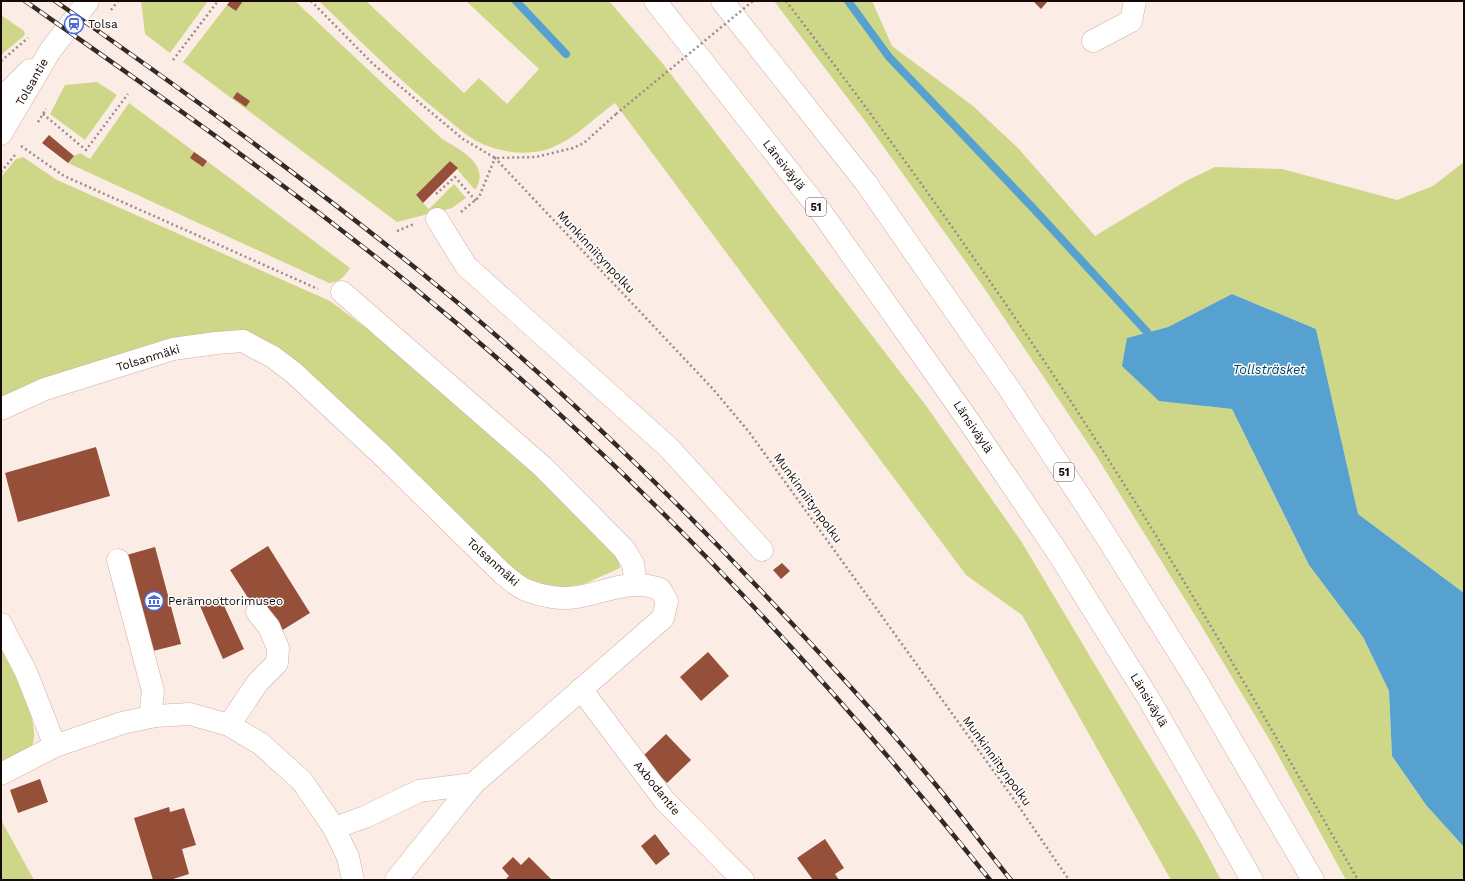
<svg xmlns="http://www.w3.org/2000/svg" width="1465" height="881" viewBox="0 0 1465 881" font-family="'Work Sans',sans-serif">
	<rect width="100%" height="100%" fill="#fcece6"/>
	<g fill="#ced788">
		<path d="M141,1H208L170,53L145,34Z"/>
		<path d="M243,1H295L442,139C459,149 492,165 475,190L450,161L416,196L429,209L454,184L466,198L452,208L397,222L183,62L227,5L236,11Z"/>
		<path d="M319,1H366L464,93L479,78L507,104L539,69L466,1H609L663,64L927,407L1021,541L1198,837L1221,880H1171L1022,615L966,575L615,103C591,120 574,141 545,150C526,155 507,153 488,146C470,140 456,126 441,114C398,79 359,40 319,1Z"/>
		<path d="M774,1H872L892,46L973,106L1018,148L1095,236L1186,181L1215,167L1282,169L1397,200L1433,186L1464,162V593L1358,514L1316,329L1232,294L1168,327L1127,338L1204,406L1232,409L1309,565L1363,637L1389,691L1392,756L1426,805L1464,847V880H1346L1272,744L1199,622L1097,457L980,282L868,125Z"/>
		<path d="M1,15L24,31L25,35L1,55Z"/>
		<path d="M97,82L117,95L85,140L50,114L65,85Z"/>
		<path d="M129,103L350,268C344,277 340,282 329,283L68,163L74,156L80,153L90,159Z"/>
		<path d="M23,157L57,180L330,301L378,337L514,455L610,547L619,560L620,568L584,584L559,588L527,582L249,335L1,405V177L16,159Z"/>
		<path d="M1,648C11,669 46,728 30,749C25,756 9,761 1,766Z"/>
		<path d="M1,820L34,880H1Z"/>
	</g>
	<path fill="#57a1d0" d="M1232,294L1316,329L1358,514L1464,593V847L1426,805L1392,756L1389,691L1363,637L1309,565L1232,409L1159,401L1122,366L1127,338L1168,327Z"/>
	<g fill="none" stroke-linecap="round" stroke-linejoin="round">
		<g stroke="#57a1d0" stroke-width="8">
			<path d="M516,1L566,54"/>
			<path d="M848,1L889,57L1033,208L1147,332"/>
		</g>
	</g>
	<g fill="#964f39">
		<path d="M230,1H243L236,11L227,5Z"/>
		<path d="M1033,1H1048L1041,9Z"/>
		<path d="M237,92L250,101L246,107L233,98Z"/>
		<path d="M49,135L74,156L68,163L42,143Z"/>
		<path d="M194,152L207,161L203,167L190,158Z"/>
		<path d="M450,161L458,168L423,203L416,195Z"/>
		<path d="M96,447L110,496L18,522L5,473Z"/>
		<path d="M268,546L310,613L281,631L263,602L254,607L230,570Z"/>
		<path d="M155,547L181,644L149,652L123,556Z"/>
		<path d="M782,563L790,571L781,579L773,570Z"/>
		<path d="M220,597L244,649L223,659L200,606Z"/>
		<path d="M708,652L729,676L701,701L680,677Z"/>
		<path d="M666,734L691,760L667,783L642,757Z"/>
		<path d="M40,779L48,802L18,813L10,790Z"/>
		<path d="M169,807L170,812L184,808L196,845L182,849L189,874L170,880H153L134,818Z"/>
		<path d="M655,834L670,854L656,865L641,846Z"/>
		<path d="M825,839L844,868L835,874L839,880H813L797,858Z"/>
		<path d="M513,857L521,865L529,857L552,880H505L509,876L502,868Z"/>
	</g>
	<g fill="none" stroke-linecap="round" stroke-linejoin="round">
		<g stroke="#d4ae9f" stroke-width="23">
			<g id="minor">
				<path d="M1093,41L1131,21L1135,1"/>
				<path d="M1,99L30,70"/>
				<path d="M1,134L50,51L88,1"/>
				<path d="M437,219L466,266L668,447L762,550"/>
				<path d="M342,292L543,467L624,549L633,564L636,583"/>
				<path d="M1,409L45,389L173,349L216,343L243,341L273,357L294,373L382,455L503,574C510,579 518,587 526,590C541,596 561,600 577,597C607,592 630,578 660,589L667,601L663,618L473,784L396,880"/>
				<path d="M118,560L153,691L150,717"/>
				<path d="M1,624L26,672L55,746"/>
				<path d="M581,689L665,801L743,880"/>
				<path d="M229,725L258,682L277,663L278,648L269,627L257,612"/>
				<path d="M1,774L55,746L122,723L155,716L190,714L229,725L261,744L302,781L334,828L348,857L353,880"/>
				<path d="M334,828L365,817L419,791L473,784"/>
			</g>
		</g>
		<g stroke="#d4ae9f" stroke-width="23">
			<g id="highway">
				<path d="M655,1L822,213L968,420L1058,553L1150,701L1252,880"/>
				<path d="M722,1L866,183L1008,387L1102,530L1196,680L1313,880"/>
			</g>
		</g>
		<g stroke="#9a8b86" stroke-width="2.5" stroke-dasharray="2 3" stroke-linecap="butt">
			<path d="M311,1L372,63L463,139L495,158L536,157L573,148L584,143L616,114"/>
			<path d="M786,1C917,173 1042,350 1155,534C1225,648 1292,764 1358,880"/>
			<path d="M111,10L118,1"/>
			<path d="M173,60L218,1"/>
			<path d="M1,61L28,38"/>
			<path d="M43,114L86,150L128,94"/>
			<path d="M38,122L46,109"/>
			<path d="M21,146L64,176L318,289"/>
			<path d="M1,172L15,155"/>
			<path d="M436,194L455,177L476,201"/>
			<path d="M461,212L479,197L495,158L713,389L749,432L1013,798L1069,880"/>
			<path d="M397,231L414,224"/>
		</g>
		<use href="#minor" stroke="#fff" stroke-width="22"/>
		<use href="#highway" stroke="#fff" stroke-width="22"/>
		<g stroke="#362824" stroke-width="4.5">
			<g id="rail">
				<path d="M25,1C156,93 288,185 412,286C627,461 817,664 990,880"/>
				<path d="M55,1C179,87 301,176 418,270C542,370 658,481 767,597C821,654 875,712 925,772C955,807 982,844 1011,880"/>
			</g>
		</g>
		<use href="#rail" stroke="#fdfdfd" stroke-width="3" stroke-dasharray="9" stroke-linecap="butt"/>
		<path stroke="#9a8b86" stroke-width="2.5" stroke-dasharray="2 3" stroke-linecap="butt" d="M616,114L753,1"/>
	</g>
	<defs>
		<g id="station-ring" transform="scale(1)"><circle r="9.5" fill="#fdfdfd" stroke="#4d68dc" stroke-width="1.5"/><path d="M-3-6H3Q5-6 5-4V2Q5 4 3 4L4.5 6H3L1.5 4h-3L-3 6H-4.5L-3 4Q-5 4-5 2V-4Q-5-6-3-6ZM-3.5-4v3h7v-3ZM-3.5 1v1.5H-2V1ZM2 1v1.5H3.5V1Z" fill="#4d68dc"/></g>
		<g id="museum-ring" transform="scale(1)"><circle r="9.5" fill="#fdfdfd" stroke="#4d68dc" stroke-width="1.5"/><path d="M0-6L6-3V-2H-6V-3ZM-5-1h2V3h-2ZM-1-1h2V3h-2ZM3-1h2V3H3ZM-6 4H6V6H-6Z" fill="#4d68dc"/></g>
	</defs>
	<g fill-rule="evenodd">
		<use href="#station-ring" x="74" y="24"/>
		<use href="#museum-ring" x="154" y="601"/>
	</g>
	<g text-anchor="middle" stroke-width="3" stroke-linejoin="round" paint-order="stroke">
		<g fill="#fdfdfd" stroke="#5b524f" stroke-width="1">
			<rect x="806" y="198" width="20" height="18" rx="3"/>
			<rect x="1054" y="463" width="20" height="18" rx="3"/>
		</g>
		<g font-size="11" font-weight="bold" fill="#160905">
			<text x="816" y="211">51</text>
			<text x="1064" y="476">51</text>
		</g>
		<g font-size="12" fill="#160905" stroke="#fdfdfd" text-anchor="start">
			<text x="88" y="28">Tolsa</text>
			<text x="168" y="605">Perämoottorimuseo</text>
		</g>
		<g font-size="12" fill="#160905" stroke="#fdfdfd">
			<text transform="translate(32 82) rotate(-60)" y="4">Tolsantie</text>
			<text transform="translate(784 165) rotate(52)" y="4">Länsiväylä</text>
			<text transform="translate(596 252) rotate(47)" y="4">Munkinniitynpolku</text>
			<text transform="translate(148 358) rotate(-17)" y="4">Tolsanmäki</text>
			<text transform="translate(973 427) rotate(56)" y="4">Länsiväylä</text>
			<text transform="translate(808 498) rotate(54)" y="4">Munkinniitynpolku</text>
			<text transform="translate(493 562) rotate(42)" y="4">Tolsanmäki</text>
			<text transform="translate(1149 700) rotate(59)" y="4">Länsiväylä</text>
			<text transform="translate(997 761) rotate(54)" y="4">Munkinniitynpolku</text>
			<text transform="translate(657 788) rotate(51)" y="4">Axbodantie</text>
		</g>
		<g font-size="13" font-style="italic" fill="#034262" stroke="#fdfdfd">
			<text x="1269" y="374">Tollsträsket</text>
		</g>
	</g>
	<rect width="1465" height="881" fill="none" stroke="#160905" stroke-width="4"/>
</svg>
